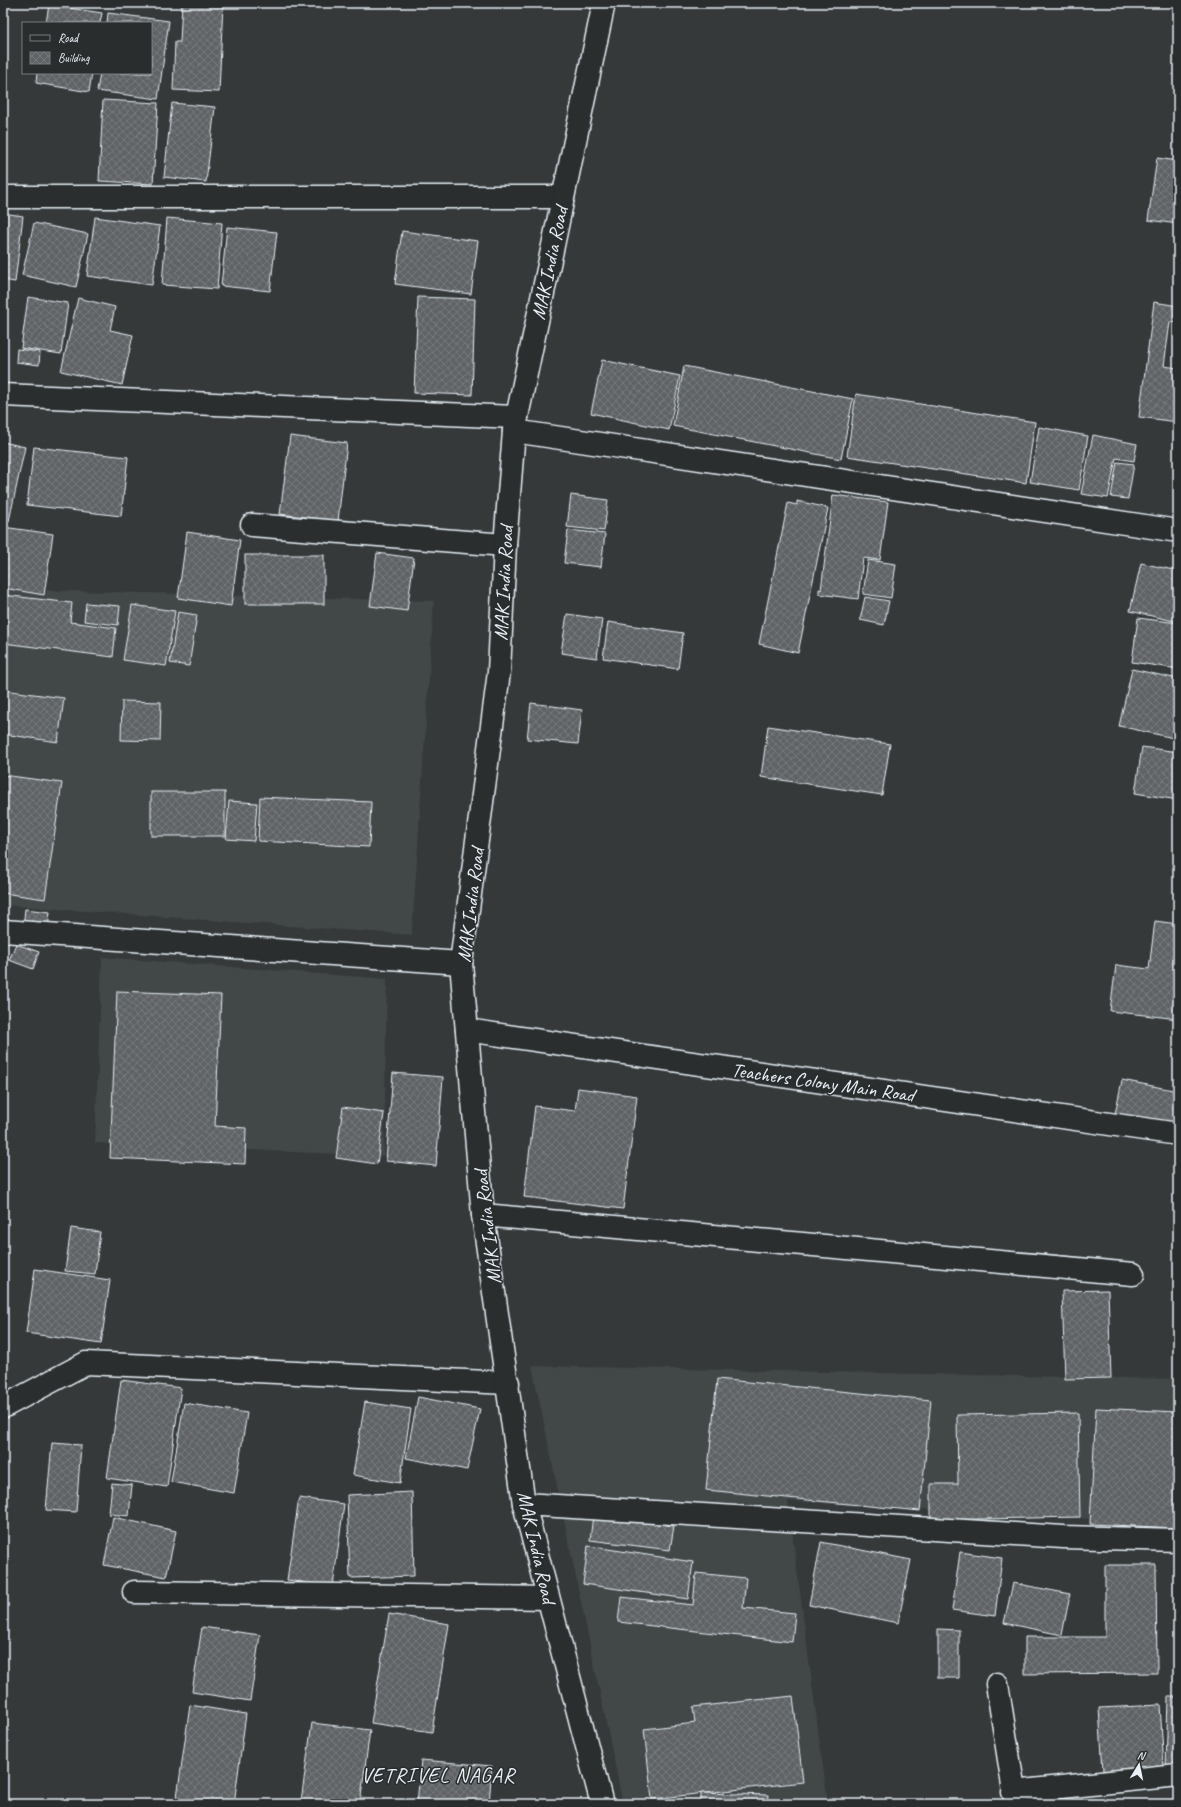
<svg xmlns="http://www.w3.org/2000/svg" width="1181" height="1807" viewBox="0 0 1181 1807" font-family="Caveat,sans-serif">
	<defs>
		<pattern id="building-cross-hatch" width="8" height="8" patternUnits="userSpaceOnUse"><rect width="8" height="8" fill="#5f6365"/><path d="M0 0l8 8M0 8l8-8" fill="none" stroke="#767a7c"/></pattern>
	</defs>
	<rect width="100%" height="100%" fill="#35393a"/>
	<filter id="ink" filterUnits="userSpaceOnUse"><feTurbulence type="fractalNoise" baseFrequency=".025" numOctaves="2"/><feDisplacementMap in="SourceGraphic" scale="8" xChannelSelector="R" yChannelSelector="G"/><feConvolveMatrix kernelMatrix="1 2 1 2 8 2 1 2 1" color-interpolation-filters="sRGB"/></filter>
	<g filter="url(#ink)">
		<g fill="#424647">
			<path d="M3,589L434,601L412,935L3,905Z"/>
			<path d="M102,957L387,979L384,1156L95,1143Z"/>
			<path d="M532,1366L1178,1379V1524L788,1501L828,1804H623Z"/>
		</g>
		<g fill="url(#building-cross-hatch)" stroke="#e8f1f8">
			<path d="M182,3H223L219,92L173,90L175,42H180Z"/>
			<path d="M49,5L102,13L100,23H46Z"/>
			<path d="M108,13L169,21L158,99L97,91L100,73H151V23H107Z"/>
			<path d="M37,73H92L89,92L36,83Z"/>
			<path d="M103,100L158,103L153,184L99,181Z"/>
			<path d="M172,103L215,107L206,182L164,177Z"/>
			<path d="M1157,158L1178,161V224L1148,220Z"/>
			<path d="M3,213L23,216L15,282L3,280Z"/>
			<path d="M95,217L160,226L152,285L87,276Z"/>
			<path d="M167,218L222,223L217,289L162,285Z"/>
			<path d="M34,223L88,234L76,287L22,275Z"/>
			<path d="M227,227L277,232L270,291L221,286Z"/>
			<path d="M402,231L478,241L471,294L395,284Z"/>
			<path d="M28,297L68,303L61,354L21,348Z"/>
			<path d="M418,297L475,299L472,395L414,393Z"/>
			<path d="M78,298L115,307L110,330L133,335L122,385L61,371Z"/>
			<path d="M1154,302L1178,306V323L1170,322L1164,366L1178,368V422L1139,417Z"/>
			<path d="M17,349L40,352L39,365L16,362Z"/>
			<path d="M602,360L680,376L669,430L591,413Z"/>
			<path d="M684,366L853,399L841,459L673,426Z"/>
			<path d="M856,394L1035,422L1026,483L847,456Z"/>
			<path d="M1039,427L1088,436L1079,490L1030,482Z"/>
			<path d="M1093,435L1137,444L1134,461L1116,458L1108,498L1081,494Z"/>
			<path d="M290,436L347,443L338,521L280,514Z"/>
			<path d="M3,442L25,447L9,521L3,519Z"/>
			<path d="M34,447L128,457L121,516L27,505Z"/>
			<path d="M1117,462L1134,464L1128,499L1111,497Z"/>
			<path d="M571,495L608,500L604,531L567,527Z"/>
			<path d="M833,495L888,502L880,560L863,558L858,599L819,594V589L821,590Z"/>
			<path d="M797,501L828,508L798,653L759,644L788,503L797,505Z"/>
			<path d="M3,527L53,534L44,595L3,588Z"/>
			<path d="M568,530L605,534L601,567L564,563Z"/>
			<path d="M187,532L240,540L231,606L178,598Z"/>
			<path d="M377,553L414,558L407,611L370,606Z"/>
			<rect x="245" y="555" width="79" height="49"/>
			<path d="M868,560L896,564L891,598L863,594Z"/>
			<path d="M1141,563L1178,571V622L1130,611Z"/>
			<path d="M3,595L72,603L70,622L116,628L113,657L3,643Z"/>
			<path d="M865,597L889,601L884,625L860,620Z"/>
			<path d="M86,603L120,606L118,625L84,621Z"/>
			<path d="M132,605L175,611L166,666L123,660Z"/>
			<path d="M178,612L197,615L189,666L170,663Z"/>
			<path d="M567,614L602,619L597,658L561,653Z"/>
			<path d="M1138,618L1178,623V669L1132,662Z"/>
			<path d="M608,622L683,633L678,669L603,658Z"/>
			<path d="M1132,669L1178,679V739L1119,726Z"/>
			<path d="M3,690L64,698L58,742L3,734Z"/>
			<path d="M122,701L161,702L160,741L121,740Z"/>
			<path d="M531,703L582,710L578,744L527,739Z"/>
			<path d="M768,726L890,744L882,795L761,777Z"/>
			<path d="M1142,747L1178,752V800L1135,793Z"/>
			<path d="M3,775L62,783L45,899L3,893Z"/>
			<rect x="151" y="792" width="74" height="44"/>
			<path d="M260,797L371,802L369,847L258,841Z"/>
			<path d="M229,801L257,803L254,841L226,839Z"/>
			<path d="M25,909L50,912L48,929L23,927Z"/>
			<path d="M1155,921L1178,924V1019L1110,1011L1116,965L1149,969Z"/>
			<path d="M16,944L39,952L33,969L9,960Z"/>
			<path d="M117,991L221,995L215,1126L246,1128L245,1164L110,1158Z"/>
			<path d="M393,1073L443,1077L436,1166L386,1161Z"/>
			<path d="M1122,1080L1178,1091V1123L1176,1131L1114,1119Z"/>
			<path d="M578,1088L637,1096L623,1209L524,1197L535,1106L575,1111Z"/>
			<path d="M343,1107L384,1113L377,1164L336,1158Z"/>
			<path d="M71,1228L100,1232L95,1274L65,1271Z"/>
			<path d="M35,1269L110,1280L101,1344L26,1333Z"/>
			<path d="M1108,1290L1111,1378L1065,1379L1062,1291Z"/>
			<path d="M717,1379L931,1400L920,1511L706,1490Z"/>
			<path d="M121,1380L181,1388L167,1487L107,1478Z"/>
			<path d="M418,1397L480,1409L467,1470L406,1458Z"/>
			<path d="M365,1402L411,1409L400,1483L353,1475Z"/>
			<path d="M184,1403L247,1413L234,1493L171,1482Z"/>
			<path d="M1096,1408L1178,1412V1528L1090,1524Z"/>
			<path d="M1078,1413L1080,1517L931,1520V1484H958L957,1415Z"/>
			<path d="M52,1443L81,1445L76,1512L46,1510Z"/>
			<path d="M112,1483L132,1485L129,1516L109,1514Z"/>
			<path d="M412,1492L414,1576L350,1578L347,1495Z"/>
			<path d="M299,1498L344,1504L333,1586L287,1580Z"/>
			<path d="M593,1515L674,1526L670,1550L590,1540Z"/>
			<path d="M113,1517L176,1531L166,1577L104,1565Z"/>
			<path d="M821,1542L911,1560L898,1623L809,1605Z"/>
			<path d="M588,1546L693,1562L688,1599L583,1584Z"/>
			<path d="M960,1552L1002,1558L995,1616L952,1610Z"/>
			<path d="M1105,1565H1156L1157,1673L1025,1674V1637H1105Z"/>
			<path d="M696,1573L746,1578L743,1608L795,1613L792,1642L618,1622L621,1597L693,1605Z"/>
			<path d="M1013,1583L1070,1594L1062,1635L1004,1623Z"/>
			<path d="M389,1614L449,1624L432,1732L371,1723Z"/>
			<path d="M202,1627L260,1635L250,1701L192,1692Z"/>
			<path d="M938,1629L959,1630V1678H938Z"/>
			<path d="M793,1696L803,1782L652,1799L644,1729L695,1723L693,1707Z"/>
			<path d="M1168,1697H1178V1770L1166,1769Z"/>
			<path d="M190,1705L246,1714L234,1804H176Z"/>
			<path d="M1160,1705L1164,1768L1103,1771L1099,1708Z"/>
			<path d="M312,1723L370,1730L360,1804H321L301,1801Z"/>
			<path d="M421,1760L492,1766L489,1804H417Z"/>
			<path d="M701,1793L769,1795L768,1804H701Z"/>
			<path d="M1046,1799L1109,1804H1046Z"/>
		</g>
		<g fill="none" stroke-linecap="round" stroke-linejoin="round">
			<g stroke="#e8f1f8" stroke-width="25">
				<g id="minor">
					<path d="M3,197H563"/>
					<path d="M3,395L517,417"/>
					<path d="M514,431L1178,531"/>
					<path d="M252,525L505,545"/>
					<path d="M3,931L461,963"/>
					<path d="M467,1030L1178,1134"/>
					<path d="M483,1215L1133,1274"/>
					<path d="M3,1407L86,1363L508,1383"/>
					<path d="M524,1504L1063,1537L1178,1540"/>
					<path d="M134,1592L548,1598"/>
					<path d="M997,1684L1016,1804"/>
					<path d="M1013,1792L1178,1775"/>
					<path d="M602,1804L524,1504L483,1215L461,963L499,672L505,545L514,431L604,3"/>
				</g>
			</g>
			<use href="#minor" stroke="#2a2d2e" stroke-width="22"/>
		</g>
	</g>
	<g text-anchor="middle" stroke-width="3" stroke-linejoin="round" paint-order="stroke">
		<g font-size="20" fill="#e8f1f8" stroke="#2a2d2e">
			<text transform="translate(549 263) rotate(-78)" y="7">MAK India Road</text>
			<text transform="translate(503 583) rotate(-87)" y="7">MAK India Road</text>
			<text transform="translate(470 905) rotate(-83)" y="7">MAK India Road</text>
			<text transform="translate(823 1082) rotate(8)" y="7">Teachers Colony Main Road</text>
			<text transform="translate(487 1227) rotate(-97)" y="7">MAK India Road</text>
			<text transform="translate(537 1547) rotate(77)" y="7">MAK India Road</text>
		</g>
		<g font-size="21" letter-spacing="1" fill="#e8f1f8" stroke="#2a2d2e">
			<text x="438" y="1782">VETRIVEL NAGAR</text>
		</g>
	</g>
	<rect width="1181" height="1807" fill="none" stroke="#2a2d2e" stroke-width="16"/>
	<rect x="8" y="8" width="1165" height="1791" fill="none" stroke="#e8f1f8" stroke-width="1.5" filter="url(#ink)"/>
	<rect x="22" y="22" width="130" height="52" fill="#2a2d2e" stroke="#767b7f"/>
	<rect x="30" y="35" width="20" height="6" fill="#2a2d2e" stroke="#767b7f"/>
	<text x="58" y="42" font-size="12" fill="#e8f1f8">Road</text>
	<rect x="30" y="52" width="20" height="12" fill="url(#building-cross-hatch)" stroke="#767b7f"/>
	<text x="58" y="62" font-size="12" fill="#e8f1f8">Building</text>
	<g transform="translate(1139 1765) rotate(10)" stroke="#2a2d2e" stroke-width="3" paint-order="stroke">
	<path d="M0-3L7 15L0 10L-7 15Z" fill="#e8f1f8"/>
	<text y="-6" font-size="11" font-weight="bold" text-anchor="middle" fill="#e8f1f8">N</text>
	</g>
</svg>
